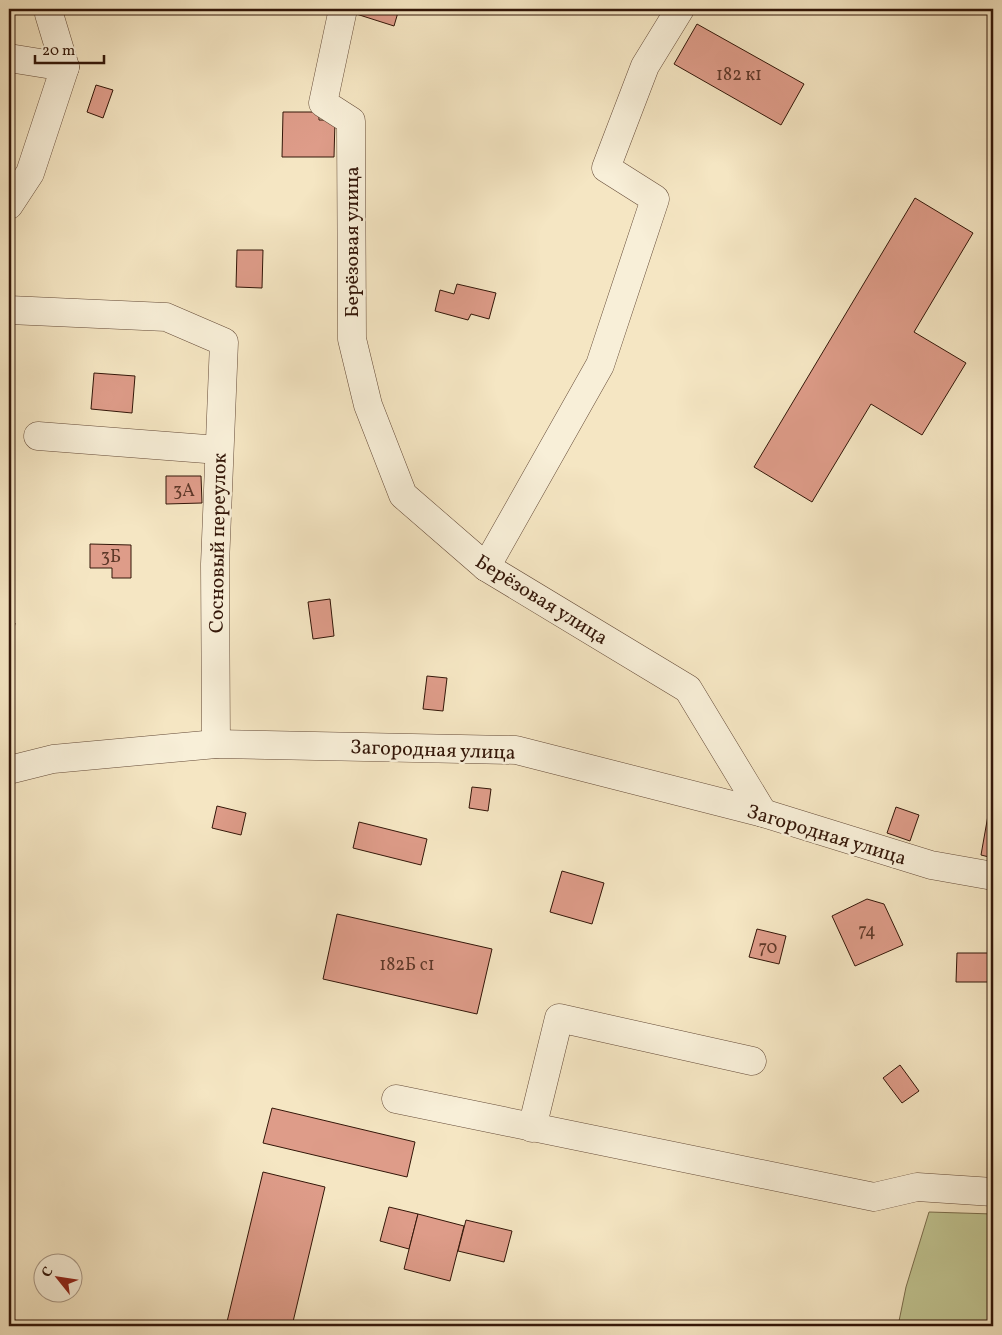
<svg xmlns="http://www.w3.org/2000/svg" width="1002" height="1335" viewBox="0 0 1002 1335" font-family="Vollkorn,serif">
	<rect width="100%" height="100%" fill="#f5e6c3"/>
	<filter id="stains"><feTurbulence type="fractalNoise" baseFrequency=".004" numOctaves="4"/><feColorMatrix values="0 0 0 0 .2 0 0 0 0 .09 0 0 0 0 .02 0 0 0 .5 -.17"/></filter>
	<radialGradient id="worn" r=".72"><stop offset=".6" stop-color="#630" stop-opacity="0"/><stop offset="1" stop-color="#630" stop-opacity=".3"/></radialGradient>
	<path fill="#c0c491" stroke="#7a6d4c" d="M929,1212L993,1214V1326H898L906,1287Z"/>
	<g fill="#de9c89" stroke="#331608">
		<path d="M351,9H399L394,26L350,12Z"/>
		<path d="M697,24L804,84L781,125L674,64Z"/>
		<path d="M96,85L113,90L103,118L87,112Z"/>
		<path d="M283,112H319V120H335L334,157H282Z"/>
		<path d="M915,198L973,233L914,332L966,363L922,435L871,404L812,502L754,467Z"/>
		<path d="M237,250H263L262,288L236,287Z"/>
		<path d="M457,284L496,293L489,319L471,314L468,320L435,311L440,290L454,294Z"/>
		<path d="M94,373L135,376L132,413L91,409Z"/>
		<path d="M166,476H201L202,503L166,504Z"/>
		<path d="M90,544L131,545V578H112V568H90Z"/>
		<path d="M330,599L334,636L313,639L308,602Z"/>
		<path d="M9,622L15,623L11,646L9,645Z"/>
		<path d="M427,676L447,678L443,711L423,709Z"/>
		<path d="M472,787L491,789L488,811L469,808Z"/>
		<path d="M993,787V858L981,855Z"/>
		<path d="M217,806L246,813L241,835L212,828Z"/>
		<path d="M896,807L919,815L910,841L887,833Z"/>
		<path d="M359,822L427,839L421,865L353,848Z"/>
		<path d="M562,871L604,883L592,924L550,912Z"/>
		<path d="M867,899L884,904L903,945L855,966L832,916Z"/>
		<path d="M337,914L492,949L477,1014L323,979Z"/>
		<path d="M757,929L786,936L779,964L749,957Z"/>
		<path d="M957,953H991L990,982H956Z"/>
		<path d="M900,1065L919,1091L902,1103L883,1078Z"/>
		<path d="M272,1108L415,1142L407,1177L263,1143Z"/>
		<path d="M263,1172L325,1187L292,1326H226Z"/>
		<path d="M389,1207L418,1214L409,1249L380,1241Z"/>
		<path d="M418,1214L464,1226L450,1281L404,1269Z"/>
		<path d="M466,1220L512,1231L504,1262L458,1251Z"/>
		<path d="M9,1319L29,1323L28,1326H9Z"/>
	</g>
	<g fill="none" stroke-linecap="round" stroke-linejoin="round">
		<g stroke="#644a37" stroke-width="29">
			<g id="minor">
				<path d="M343,9L323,103L351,121L352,339L368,405L403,495L486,567L688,689L763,813"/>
				<path d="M9,58L65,67"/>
				<path d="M9,205L30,173L65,67L49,14L51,9"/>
				<path d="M9,310L166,317L224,342L215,564L216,744"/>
				<path d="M38,436L219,450"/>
				<path d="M486,567L600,365L655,199L606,168L645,66L680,9"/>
				<path d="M9,770L53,759L216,744L516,750L763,813L931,865L993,876"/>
				<path d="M396,1099L874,1197L917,1187L993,1192"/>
				<path d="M532,1128L559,1018L752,1061"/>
			</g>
		</g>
		<use href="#minor" stroke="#f8efd8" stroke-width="28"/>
	</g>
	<g text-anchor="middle" stroke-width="5" stroke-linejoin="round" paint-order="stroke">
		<g font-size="18" fill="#5e3828">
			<text x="739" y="80">182 к1</text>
			<text x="184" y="496">3А</text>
			<text x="111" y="562">3Б</text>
			<text x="867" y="936">74</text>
			<text x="768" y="953">70</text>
			<text x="407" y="970">182Б с1</text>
		</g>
		<g font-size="20" fill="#331608" stroke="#f8efd8">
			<text transform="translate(351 242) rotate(-90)" y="7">Берёзовая улица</text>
			<text transform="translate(217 543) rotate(-89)" y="7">Сосновый переулок</text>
			<text transform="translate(542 599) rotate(32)" y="7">Берёзовая улица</text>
			<text transform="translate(433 749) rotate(2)" y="7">Загородная улица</text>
			<text transform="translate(827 834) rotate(17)" y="7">Загородная улица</text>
		</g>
	</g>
	<rect width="1002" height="1335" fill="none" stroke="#f5e6c3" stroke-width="30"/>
	<rect x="10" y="10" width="982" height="1315" fill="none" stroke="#331608" stroke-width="2.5"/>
	<rect x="15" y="15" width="972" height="1305" fill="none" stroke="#331608"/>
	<g transform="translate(58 1278) rotate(300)"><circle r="24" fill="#f8efd8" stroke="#a99885"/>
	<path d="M0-4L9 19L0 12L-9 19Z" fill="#8f2418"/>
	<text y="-8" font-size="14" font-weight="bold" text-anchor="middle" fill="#331608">С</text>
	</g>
	<path d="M35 55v8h69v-8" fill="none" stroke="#331608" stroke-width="2.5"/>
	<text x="42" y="55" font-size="15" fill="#331608" stroke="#f8efd8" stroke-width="4" paint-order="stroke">20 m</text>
	<rect width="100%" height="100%" filter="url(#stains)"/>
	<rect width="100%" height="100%" fill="url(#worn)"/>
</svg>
